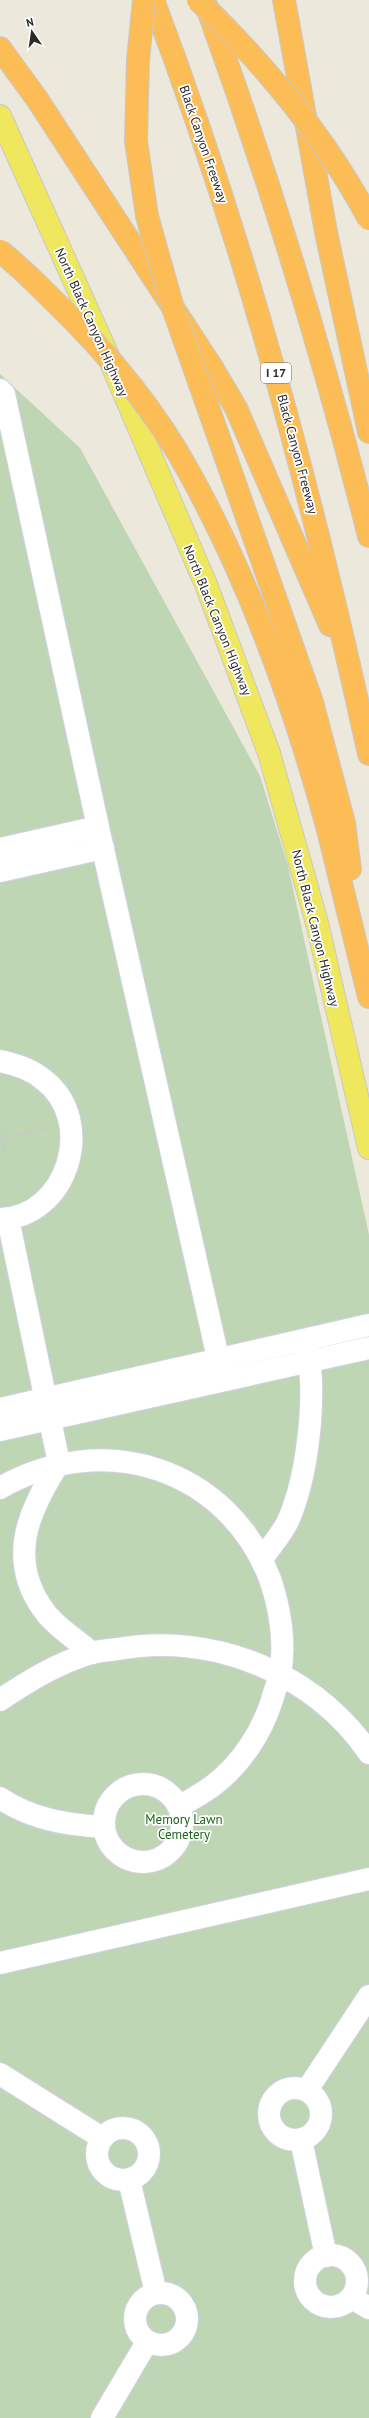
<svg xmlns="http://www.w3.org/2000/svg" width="369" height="2418" viewBox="0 0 369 2418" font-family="'PT Sans',sans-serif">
	<rect width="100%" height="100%" fill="#ece8dc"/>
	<path fill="#bed6b3" d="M0,374L80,448L260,776L288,866L369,1235V2418H0Z"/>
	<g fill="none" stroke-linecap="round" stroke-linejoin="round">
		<g stroke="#d1d1e3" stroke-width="24">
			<g id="minor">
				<path d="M0,390L4,394L98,827L223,1380"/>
				<path d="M0,849L98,827"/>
				<path d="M0,871L103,848"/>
				<path d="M0,1061C17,1065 31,1069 44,1080C97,1121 68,1217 0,1219"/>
				<path d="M8,1219L59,1463C28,1511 6,1560 45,1612C57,1628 77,1640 92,1653"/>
				<path d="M0,1409L369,1325"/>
				<path d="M0,1430L369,1348"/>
				<path d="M0,1488C102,1429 227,1467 270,1579C280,1608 286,1644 280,1674C278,1683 274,1692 272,1700C262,1732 241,1764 215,1784C204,1793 191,1799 179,1807"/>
				<path d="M262,1559C270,1547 282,1534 288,1521C308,1476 317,1395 307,1347"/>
				<path d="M0,1700C30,1680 56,1664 91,1653C99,1651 109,1650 118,1649C213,1632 314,1673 369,1753"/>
				<circle cx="143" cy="1823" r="39"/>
				<path d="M0,1798C31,1819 67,1825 104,1827"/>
				<path d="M0,1963L369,1879"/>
				<path d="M0,2074L102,2138"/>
				<circle cx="295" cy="2114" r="26"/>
				<path d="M307,2090L369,1996"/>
				<circle cx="123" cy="2154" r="26"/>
				<path d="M301,2140L326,2256"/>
				<path d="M129,2180L156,2293"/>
				<circle cx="331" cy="2281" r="26"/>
				<circle cx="161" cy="2319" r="26"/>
				<path d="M352,2298L369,2308"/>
				<path d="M102,2418L147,2342"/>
			</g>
		</g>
		<g stroke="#c8c8c8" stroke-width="24">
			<path id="major" d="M0,116L109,358L207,587L269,753L317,923L369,1148"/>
		</g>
		<g stroke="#c8c8c8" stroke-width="24">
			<g id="highway">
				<path d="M153,0C246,245 313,498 369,754"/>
				<path d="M284,0L326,232L369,432"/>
				<path d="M207,7C270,181 324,357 369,536"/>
				<path d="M0,48L37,99L213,369L236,408L330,625"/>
				<path d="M344,823L350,869"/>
				<path d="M327,826L369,997"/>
			</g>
		</g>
		<g stroke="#c8c8c8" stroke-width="2.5" stroke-dasharray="3 2" stroke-linecap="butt">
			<path d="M0,1130C9,1136 7,1146 0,1153"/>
			<path d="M0,1139L50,1128"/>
		</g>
		<use href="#minor" stroke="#fff" stroke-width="22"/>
		<use href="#major" stroke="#efe85e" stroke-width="22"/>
		<use href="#highway" stroke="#fdbd56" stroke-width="22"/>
		<g stroke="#c8c8c8" stroke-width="24" stroke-linecap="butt">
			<g id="highway-bridge">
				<path d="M144,0L138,60L136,141L147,216L172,305L312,702L344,823"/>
				<path d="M198,0C265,65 325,136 369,219"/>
				<path d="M0,251C19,266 35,282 52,299C105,350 155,409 190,474C251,584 294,705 327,826"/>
			</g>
		</g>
		<use href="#highway-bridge" stroke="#fdbd56" stroke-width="22"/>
	</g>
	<g text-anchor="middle" stroke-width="3.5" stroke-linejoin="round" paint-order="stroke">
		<rect fill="#fff" stroke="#6a6a6a" stroke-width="1" x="261" y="363" width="30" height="20" rx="3"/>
		<g font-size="12" font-weight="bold" fill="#2a2a2a">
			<text x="276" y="377">I 17</text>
		</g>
		<g font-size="13" fill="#2a2a2a" stroke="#fff">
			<text transform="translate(204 144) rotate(71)" y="5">Black Canyon Freeway</text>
			<text transform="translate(92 322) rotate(66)" y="5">North Black Canyon Highway</text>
			<text transform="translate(298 454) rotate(75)" y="5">Black Canyon Freeway</text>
			<text transform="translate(218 620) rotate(68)" y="5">North Black Canyon Highway</text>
			<text transform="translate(316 928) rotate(76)" y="5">North Black Canyon Highway</text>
		</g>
		<g font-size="13" fill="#1c661a" stroke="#fff">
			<text x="184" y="1824">Memory Lawn<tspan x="184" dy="15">Cemetery</tspan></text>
		</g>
	</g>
	<g transform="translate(32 32) rotate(347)" stroke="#ffffff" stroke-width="3" paint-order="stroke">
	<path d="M0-3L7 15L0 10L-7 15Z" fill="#2a2a2a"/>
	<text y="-6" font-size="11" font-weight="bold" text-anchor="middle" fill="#2a2a2a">N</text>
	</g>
</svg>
